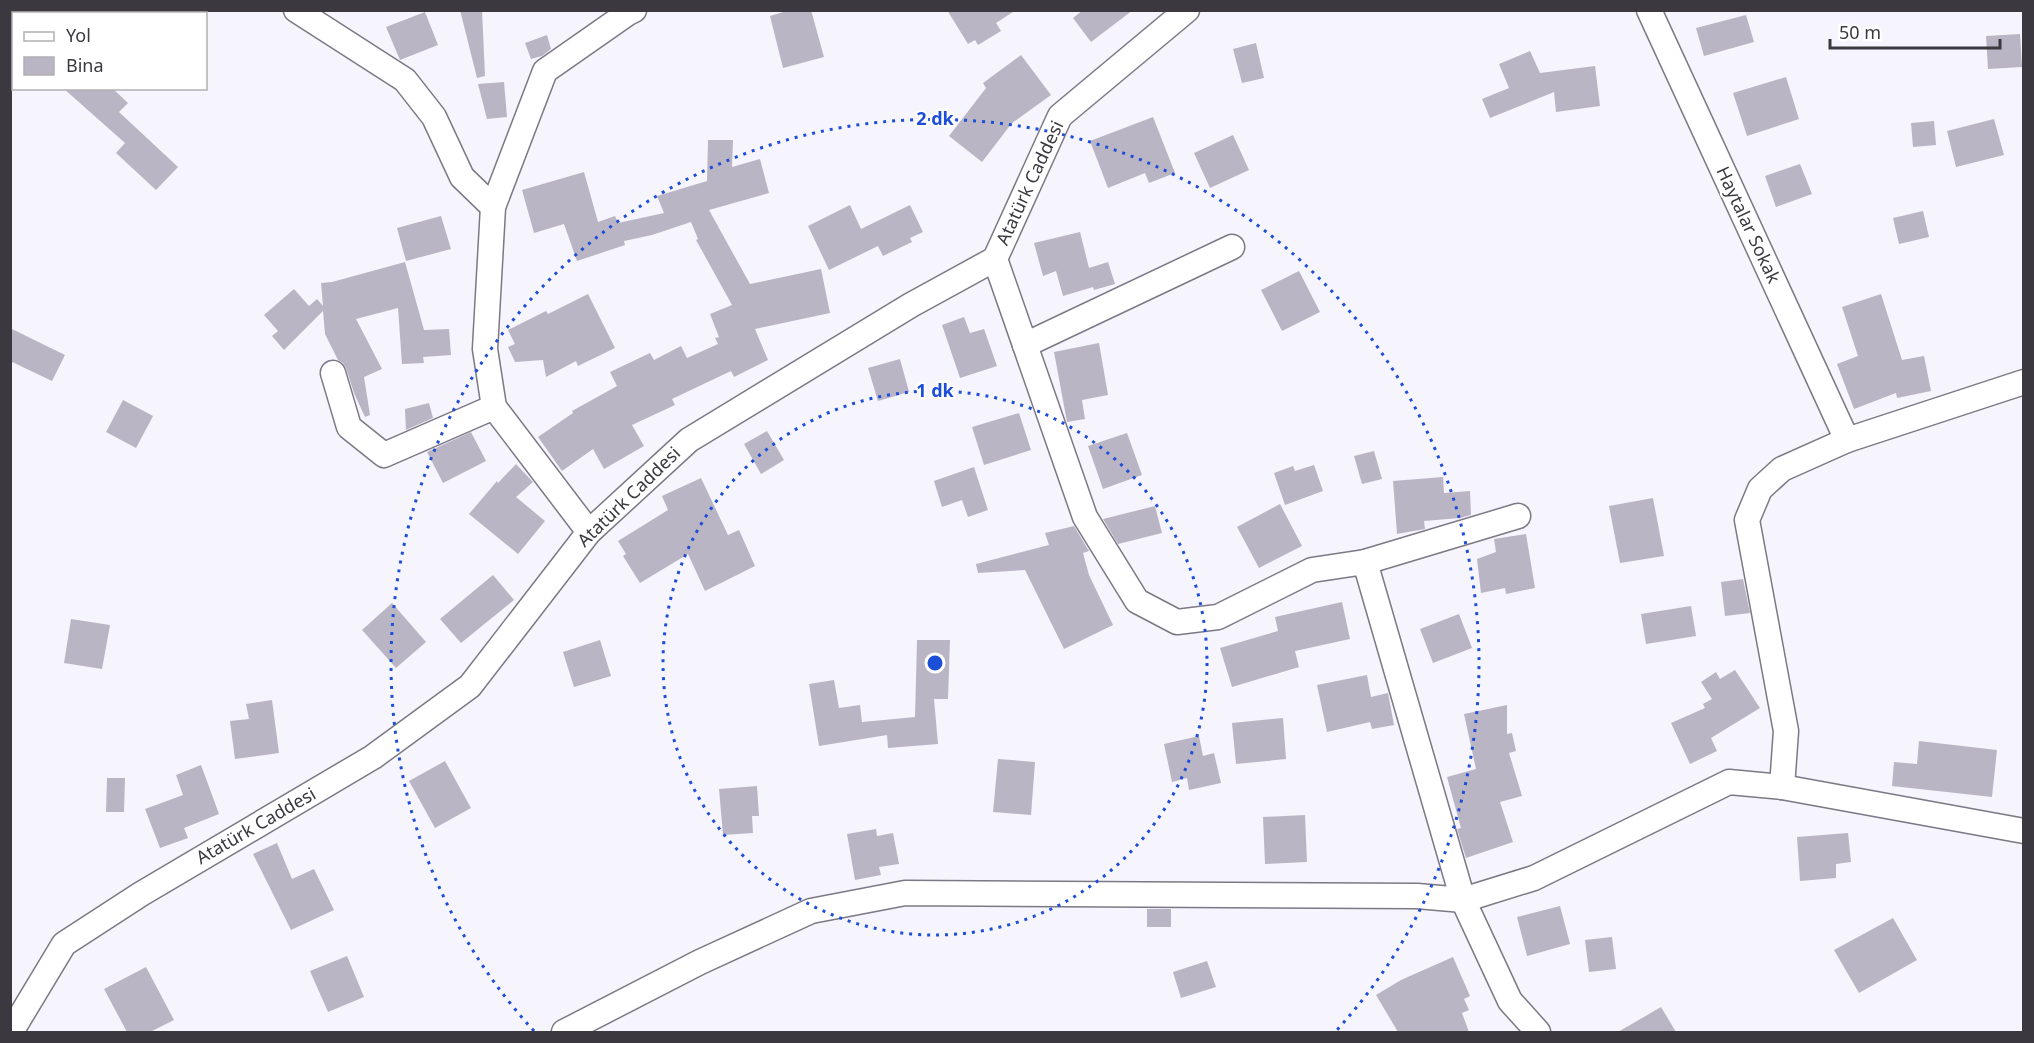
<svg xmlns="http://www.w3.org/2000/svg" width="2034" height="1043" viewBox="0 0 2034 1043" font-family="'Noto Sans',sans-serif">
	<rect width="100%" height="100%" fill="#f6f4fd"/>
	<g fill="#bab5c4">
		<path d="M460,10H482L485,76L477,78Z"/>
		<path d="M790,10H811L824,57L783,68L770,16Z"/>
		<path d="M947,10H1016L996,23L1001,31L978,45L975,40L968,44Z"/>
		<path d="M1083,10H1133L1091,42L1073,18Z"/>
		<path d="M425,12L438,45L400,60L386,27Z"/>
		<path d="M1746,15L1754,42L1704,56L1696,28Z"/>
		<path d="M2020,34L2022,67L1988,69L1986,36Z"/>
		<path d="M547,35L551,49L542,56L531,59L525,43Z"/>
		<path d="M1256,43L1264,78L1242,83L1233,49Z"/>
		<path d="M1530,51L1540,73L1595,66L1600,106L1556,112L1554,92L1490,118L1482,99L1509,88L1499,64Z"/>
		<path d="M1021,55L1051,95L1012,123L982,162L949,136L986,88L983,83Z"/>
		<path d="M1786,77L1799,119L1747,136L1733,93Z"/>
		<path d="M504,82L507,117L487,119L478,84Z"/>
		<path d="M63,88H112L128,103L119,112L178,167L156,190L116,153L125,143Z"/>
		<path d="M1153,117L1175,173L1149,183L1145,173L1108,188L1090,141Z"/>
		<path d="M1994,119L2004,155L1956,167L1947,131Z"/>
		<path d="M1934,121L1936,145L1913,147L1911,123Z"/>
		<path d="M1233,135L1249,170L1210,188L1194,153Z"/>
		<path d="M708,140H733L732,167L760,159L769,193L709,210L750,284L821,269L830,313L755,329L768,360L734,377L731,371L672,399L675,405L632,425L644,446L604,469L593,449L562,471L538,437L573,413L572,411L617,386L610,372L650,353L654,360L681,346L687,358L718,344L715,338L719,337L710,314L732,305L696,240L698,239L691,222L652,235L624,241L625,245L577,261L564,224L534,233L522,190L584,172L598,222L615,216L618,223L664,213L657,196L707,181Z"/>
		<path d="M1800,164L1812,194L1776,207L1765,176Z"/>
		<path d="M850,205L861,229L910,205L923,232L910,238L912,242L883,256L878,246L829,270L808,226Z"/>
		<path d="M1923,211L1929,237L1899,244L1893,218Z"/>
		<path d="M441,216L451,249L406,261L397,228Z"/>
		<path d="M1080,232L1089,268L1108,262L1115,284L1094,290L1093,287L1063,296L1056,271L1043,276L1034,243Z"/>
		<path d="M405,262L424,330L449,329L451,355L423,357L424,363L402,364L398,308L356,319L382,369L364,377L370,415L365,417L354,393L346,368L343,363L338,360L325,334L323,311L284,350L272,336L278,331L264,315L294,289L309,306L317,299L323,306L321,283L332,282Z"/>
		<path d="M1299,271L1320,312L1282,331L1261,290Z"/>
		<path d="M588,294L615,348L578,366L576,361L546,377L543,360L515,362L508,347L515,344L508,330L546,311L548,314Z"/>
		<path d="M1881,294L1902,360L1924,356L1931,391L1897,398L1896,393L1854,409L1837,364L1858,356L1842,307Z"/>
		<path d="M964,317L970,333L984,329L997,366L960,378L942,325Z"/>
		<path d="M10,328L65,355L52,381L10,361Z"/>
		<path d="M1099,343L1108,395L1082,400L1085,419L1067,422L1054,352Z"/>
		<path d="M900,359L909,392L878,401L868,368Z"/>
		<path d="M123,400L153,416L136,448L106,432Z"/>
		<path d="M429,403L433,418L406,430L405,409Z"/>
		<path d="M1019,413L1031,450L984,465L972,427Z"/>
		<path d="M767,431L784,460L761,474L744,444Z"/>
		<path d="M471,432L486,461L443,483L427,452Z"/>
		<path d="M1127,433L1142,475L1103,489L1088,446Z"/>
		<path d="M1374,451L1382,479L1362,484L1354,456Z"/>
		<path d="M516,464L533,482L516,497L545,521L518,554L469,514L497,481L498,483Z"/>
		<path d="M1314,465L1323,491L1285,505L1274,473L1293,466L1295,471Z"/>
		<path d="M974,467L988,510L968,517L962,500L942,507L934,481Z"/>
		<path d="M1443,477L1444,493L1470,491L1471,515L1460,518L1424,521L1425,529L1397,534L1393,481Z"/>
		<path d="M701,478L728,535L739,530L755,566L705,591L688,554L640,583L623,556L626,554L618,541L668,510L662,496Z"/>
		<path d="M1653,498L1664,556L1620,563L1609,506Z"/>
		<path d="M1280,504L1302,546L1259,568L1237,527Z"/>
		<path d="M1155,506L1162,533L1118,544L1103,519Z"/>
		<path d="M1074,526L1089,551L1083,553L1089,575L1113,625L1064,649L1025,570L978,573L976,564L1049,545L1045,533Z"/>
		<path d="M1526,534L1535,588L1506,594L1505,588L1481,593L1477,559L1496,552L1494,539Z"/>
		<path d="M493,575L514,600L461,643L440,619Z"/>
		<path d="M1743,579L1750,613L1725,616L1721,582Z"/>
		<path d="M1342,602L1350,639L1295,651L1299,667L1232,687L1220,648L1278,631L1275,617Z"/>
		<path d="M392,603L426,642L396,668L362,630Z"/>
		<path d="M1691,606L1696,636L1646,644L1641,614Z"/>
		<path d="M1459,614L1472,648L1433,663L1420,629Z"/>
		<path d="M71,619L110,625L102,669L64,663Z"/>
		<path d="M600,640L611,676L574,687L563,652Z"/>
		<path d="M917,640H950L948,699H934L938,744L888,748L887,735L819,746L809,684L834,680L839,708L860,705L862,722L915,717Z"/>
		<path d="M1735,670L1760,708L1711,738L1717,751L1690,764L1671,723L1705,708L1703,704L1712,699L1701,682L1716,672L1720,679Z"/>
		<path d="M1367,675L1371,697L1388,693L1394,725L1372,729L1370,722L1327,732L1317,685Z"/>
		<path d="M272,700L279,753L235,759L230,721L249,719L246,704Z"/>
		<path d="M1507,705V734L1512,733L1516,751L1509,753L1522,796L1500,802L1513,842L1466,858L1457,829L1461,828L1447,777L1476,769L1464,714Z"/>
		<path d="M1283,718L1286,759L1236,764L1232,723Z"/>
		<path d="M1199,736L1203,756L1214,753L1221,783L1189,790L1187,778L1172,782L1164,744Z"/>
		<path d="M1919,741L1997,750L1992,797L1892,786L1894,762L1917,764Z"/>
		<path d="M998,759L1035,762L1031,815L993,812Z"/>
		<path d="M445,761L471,808L435,828L409,781Z"/>
		<path d="M201,765L219,814L184,828L188,838L160,848L145,809L183,795L176,775Z"/>
		<path d="M107,778H125L124,812H106Z"/>
		<path d="M757,786L759,816H752L753,833L723,835L719,789Z"/>
		<path d="M1305,815L1307,862L1265,864L1263,817Z"/>
		<path d="M876,829L877,836L893,833L899,864L879,867L881,875L855,880L847,834Z"/>
		<path d="M1848,833L1851,862L1836,864V878L1800,881L1797,837Z"/>
		<path d="M277,843L292,879L314,869L334,910L291,930L253,854Z"/>
		<path d="M1560,906L1570,944L1527,956L1517,917Z"/>
		<rect x="1147" y="909" width="24" height="18"/>
		<path d="M1893,918L1917,960L1859,993L1834,950Z"/>
		<path d="M1612,937L1616,969L1589,972L1585,940Z"/>
		<path d="M347,956L364,997L328,1012L310,971Z"/>
		<path d="M1453,957L1470,996L1464,999L1469,1010L1462,1013L1469,1032H1398L1376,995L1401,980Z"/>
		<path d="M1207,961L1216,987L1181,998L1173,972Z"/>
		<path d="M146,967L174,1020L150,1032H127L104,989Z"/>
		<path d="M1661,1007L1676,1032H1618Z"/>
	</g>
	<g fill="none" stroke-linecap="round" stroke-linejoin="round">
		<g stroke="#7c7885" stroke-width="27">
			<g id="minor">
				<path d="M296,10L405,80L434,117L462,177L493,207"/>
				<path d="M1649,10L1847,440"/>
				<path d="M995,259L1085,517L1137,601L1177,622L1218,617L1312,570L1365,562L1463,900L1510,1001L1538,1032"/>
				<path d="M1025,345L1232,247"/>
				<path d="M333,373L349,427L384,455L494,407"/>
				<path d="M589,532L494,407L485,349L493,207L545,71L628,13L634,10"/>
				<path d="M1365,562L1518,516"/>
				<path d="M1782,787L1786,731L1747,520L1760,489L1782,469L1847,440L2024,382"/>
				<path d="M11,1032L64,944L141,894L373,757L470,686L589,532L689,440L911,305L995,259L1060,116L1187,10"/>
				<path d="M564,1032L700,962L811,911L905,893L1417,896L1463,900L1534,878L1729,782L1782,787L2024,831"/>
			</g>
		</g>
		<use href="#minor" stroke="#fff" stroke-width="24"/>
	</g>
	<g fill="none" stroke="#1d4ed8" stroke-width="3" stroke-dasharray="3 6">
		<circle cx="935" cy="663" r="272"/>
		<path d="M534 1031A544 544 0 1 1 1336 1031"/>
	</g>
	<g text-anchor="middle" stroke-width="4.5" stroke-linejoin="round" paint-order="stroke">
		<g font-size="18" fill="#3b393f" stroke="#fff">
			<text transform="translate(1030 183) rotate(-65)" y="6">Atatürk Caddesi</text>
			<text transform="translate(1748 225) rotate(65)" y="6">Haytalar Sokak</text>
			<text transform="translate(629 497) rotate(-44)" y="6">Atatürk Caddesi</text>
			<text transform="translate(256 826) rotate(-30)" y="6">Atatürk Caddesi</text>
		</g>
	</g>
	<circle cx="935" cy="663" r="9" fill="#1d4ed8" stroke="#fff" stroke-width="3"/>
	<g font-size="18" text-anchor="middle" font-weight="bold" fill="#1d4ed8" stroke="#fff" stroke-width="4.5" stroke-linejoin="round" paint-order="stroke">
		<text x="935" y="125">2 dk</text>
		<text x="935" y="397">1 dk</text>
	</g>
	<rect width="2034" height="1043" fill="none" stroke="#3b393f" stroke-width="24"/>
	<rect x="12" y="12" width="195" height="78" fill="#ffffff" stroke="#b1b0b2" stroke-width="1.5"/>
	<rect x="24" y="32" width="30" height="9" fill="#ffffff" stroke="#b1b0b2" stroke-width="1.5"/>
	<text x="66" y="42" font-size="18" fill="#3b393f">Yol</text>
	<rect x="24" y="57" width="30" height="18" fill="#bab5c4" stroke="#b1b0b2" stroke-width="1.5"/>
	<text x="66" y="72" font-size="18" fill="#3b393f">Bina</text>
	<path d="M1830 39v9h170v-9" fill="none" stroke="#3b393f" stroke-width="3"/>
	<text x="1839" y="39" font-size="18" fill="#3b393f" stroke="#ffffff" stroke-width="4.5" paint-order="stroke">50 m</text>
</svg>
